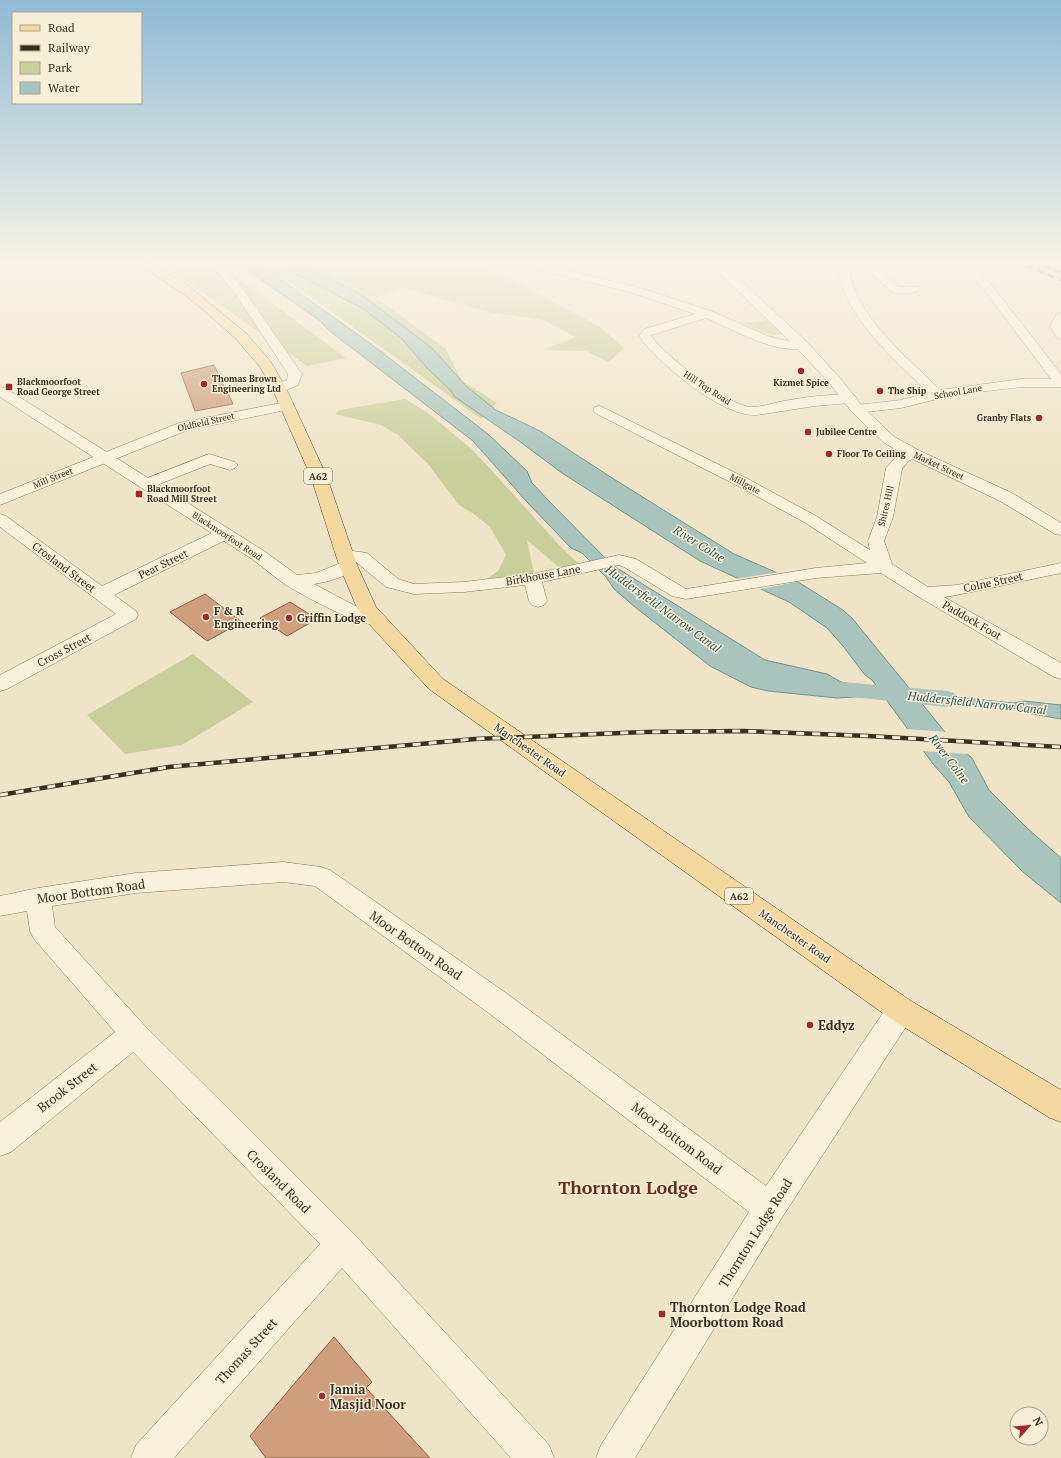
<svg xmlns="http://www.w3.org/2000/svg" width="1061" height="1458" viewBox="0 0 1061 1458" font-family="'PT Serif',serif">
	<rect width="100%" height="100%" fill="#f0e4c8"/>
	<g fill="#c9cf9b">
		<path d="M162,264H219L346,358L307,366Z"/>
		<path d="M261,264H471L522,286L599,326L624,348L609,362L586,351L543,350L575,337L543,320L489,312L400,287L376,298L445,348L462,381L497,403L481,419L306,293Z"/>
		<path d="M770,320L784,334L772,335L742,323Z"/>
		<path d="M405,399L428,413L474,451L561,547L579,564L560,568L527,540L534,574L486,579L498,571L506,555L490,527L474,514L459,505L428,464L398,435L381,425L335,414L339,410Z"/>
		<path d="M193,654L253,702L182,745L125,754L87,715Z"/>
	</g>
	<g fill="#a9c4bc" stroke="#6f938a">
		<path d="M238,264H259L371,344L488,434L527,471L532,483L548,500L612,565L765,660L827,674L841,682L868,687L874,692L871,696L837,698L768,691L751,687L710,666L635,607L614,589L606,577L582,553L571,548L527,502L473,441L331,332L319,320Z"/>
		<path d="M276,264H292L339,283L363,296L432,348L467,387L496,410L540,431L609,476L734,554L798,582L843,610L852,618L954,743L972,758L989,790L1027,828L1061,858V903L1023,872L969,817L949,782L933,764L872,680L865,675L843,646L827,628L789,602L700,561L562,473L519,441L455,397L450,390L427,368L401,338L362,308Z"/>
		<path d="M919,693L1013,703L1024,701L1061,705V719L1027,713L1019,709L921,699L917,695Z"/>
	</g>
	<g fill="#f0e4c8">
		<path d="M779,572L800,581L757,590L735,579Z"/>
		<path d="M905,729L948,732L956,742L970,754L921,751Z"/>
	</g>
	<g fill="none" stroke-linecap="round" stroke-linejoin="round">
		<path fill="#a9c4bc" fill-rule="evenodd" d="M842,682L948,691L956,694L959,699L956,704L948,707L842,696L834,694L831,689L834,684Z"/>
	</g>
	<g fill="#cf9f7d" stroke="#8d5f41">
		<path d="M214,365L233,404L195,411L181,373Z"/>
		<path d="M205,594L242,622L207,641L170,612Z"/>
		<path d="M290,602L317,619L287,636L260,618Z"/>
		<path d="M334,1337L372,1382L366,1388L430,1458H266L250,1436Z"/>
	</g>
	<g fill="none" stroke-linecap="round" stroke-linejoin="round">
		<g stroke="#8d765c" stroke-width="1">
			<g id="minor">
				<path d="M211,264H222L243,289L302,374L298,385L284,391H274L272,388L274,385L287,380L288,374L235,293Z"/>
				<path d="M520,264H539L637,287L711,311L768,336L782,340L806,342L808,345L806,348C776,355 734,330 706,318L652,335L651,336C665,355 729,407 752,407C761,407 770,404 779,402C798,398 837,392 855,396L857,399L855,402L850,403L815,406L757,415C723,418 658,363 639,336L644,329L695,314L630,292L521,266Z"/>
				<path d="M838,264H849L848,267C857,319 905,354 940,390L1022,379H1051L982,287L961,264H972L990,283L1061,374V387H1022L978,392L937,399L901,408L857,413L852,412L850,409L852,406L857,405L901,400L928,393C892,356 845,319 837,266Z"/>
				<path d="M861,264H872L900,287H918L920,289L918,291C910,293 901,295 893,293Z"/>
				<path d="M1061,313V339L1057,338L1050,326L1057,314Z"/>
				<path d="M286,402L291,403L293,406L291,409L188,430L0,505V494L179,423Z"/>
				<path d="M600,406L748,479L816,516L870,550L868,541L877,517L886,468L898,455L914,449L919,451L922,454L919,457L908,461L902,469L893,517L884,541L892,564L928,587L957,585L1061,563V573L957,595L944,597L1061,663V679L1054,677L919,597L881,573L816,578L686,599L672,596L624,567L619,565L542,582L547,601L544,605L538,607L532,605L529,601L525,585L464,592L414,594L386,587L356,562L339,559L336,555L339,551L345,550L367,553L398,579L414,584L464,582L532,574L619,555L636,559L686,589L816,568L867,563L804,522L736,485L595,413L593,410L595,407Z"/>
				<path d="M209,454L235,462L238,465L235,468L230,470L210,464L152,487L146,489L140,487L138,484L140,481Z"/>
				<path d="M0,514L6,516L102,586L218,530L224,529L230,530L232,534L230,538L114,595L136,611L138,615L136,619L7,689L0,691V675L116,614L0,527Z"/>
				<path d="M283,862L321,867L330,870L506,993L766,1186L891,1001L901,998L911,1001L915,1010L911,1019L781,1219L635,1458H596L601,1445L749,1212L486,1011L315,886L283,882L136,893L52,906L55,927L144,1025L353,1233L549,1445L554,1458H511L342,1268L174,1458H131L136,1445L320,1244L133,1052L11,1152L0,1156V1122L115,1032L34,939L30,931L27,911L0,916V896L38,888L136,873Z"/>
			</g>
		</g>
		<g stroke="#8d765c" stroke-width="1">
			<g id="tertiary">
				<path d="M710,264H723L807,342L840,378L862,406L893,436L920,451L1012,493L1061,523V535L1055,534L1000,501L908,457L883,442L852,412L830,384L797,348Z"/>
				<path d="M0,387L5,388L264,551L297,575L316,573L348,560L354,561L357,565C349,577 327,582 314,584L363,610L384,617L387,621L384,625C365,630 304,596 286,585C274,577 263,567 252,559L0,397Z"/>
			</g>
		</g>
		<g stroke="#5b4430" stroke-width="1">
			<path id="primary" d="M139,264H153L190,287L246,333L271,362L286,388L327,477L357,565L376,607L443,679L911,1001L1061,1090V1122L1050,1118L891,1019L429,689L370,625L357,608L339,565L311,477L272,388L260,367L236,339L201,308L182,293Z"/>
		</g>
		<use href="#minor" fill="#faf1dc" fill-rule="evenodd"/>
		<use href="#tertiary" fill="#faf1dc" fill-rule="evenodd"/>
		<use href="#primary" fill="#f3d9a0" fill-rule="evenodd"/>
		<g stroke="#3d2e20" stroke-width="3">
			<g id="rail-far1">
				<path d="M1023,264L1061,280"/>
				<path d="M1040,264L1061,273"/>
			</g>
		</g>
		<g stroke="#3d2e20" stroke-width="4.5">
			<path id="rail" d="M0,795L169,767L475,739L645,732L742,731L868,736L1061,747"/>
		</g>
		<use href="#rail-far1" stroke="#f7eed8" stroke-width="2" stroke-dasharray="5.5" stroke-linecap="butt"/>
		<use href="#rail" stroke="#f7eed8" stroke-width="3" stroke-dasharray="8" stroke-linecap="butt"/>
	</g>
	<linearGradient id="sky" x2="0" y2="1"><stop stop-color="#8fbad6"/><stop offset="0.56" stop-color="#f8f3e6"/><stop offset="1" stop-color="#f8f3e6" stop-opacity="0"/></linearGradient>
	<rect width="1061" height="468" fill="url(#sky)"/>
	<g fill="#9e2a2b" stroke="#f7eed8" stroke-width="1.5">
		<circle cx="801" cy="371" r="4"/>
		<circle cx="204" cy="384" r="4"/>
		<rect x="5" y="383" width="8" height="8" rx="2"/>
		<circle cx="880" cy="391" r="4"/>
		<circle cx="1039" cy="418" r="4"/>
		<circle cx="808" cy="432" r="4"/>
		<circle cx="829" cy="454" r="4"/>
		<rect x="135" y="490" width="8" height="8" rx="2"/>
		<circle cx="206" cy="617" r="4"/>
		<circle cx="289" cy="618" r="4"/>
		<circle cx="810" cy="1025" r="4"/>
		<rect x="658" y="1310" width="8" height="8" rx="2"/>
		<circle cx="322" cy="1396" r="4"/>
	</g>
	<g text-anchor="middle" stroke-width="3" stroke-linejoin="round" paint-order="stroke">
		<g font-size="9" font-weight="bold" fill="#3d2e20" stroke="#f7eed8" text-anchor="start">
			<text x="212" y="382">Thomas Brown<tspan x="212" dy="10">Engineering Ltd</tspan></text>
			<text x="17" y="385">Blackmoorfoot<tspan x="17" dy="10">Road George Street</tspan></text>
			<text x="801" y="386" text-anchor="middle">Kizmet Spice</text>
			<text x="888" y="394">The Ship</text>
			<text x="1031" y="421" text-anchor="end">Granby Flats</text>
			<text x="816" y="435">Jubilee Centre</text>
			<text x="837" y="457">Floor To Ceiling</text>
			<text x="147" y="492">Blackmoorfoot<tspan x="147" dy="10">Road Mill Street</tspan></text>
		</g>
		<g font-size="9" fill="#3d2e20" stroke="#f7eed8">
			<text transform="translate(707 388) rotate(33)" y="3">Hill Top Road</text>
			<text transform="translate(958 392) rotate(-10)" y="3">School Lane</text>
			<text transform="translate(206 422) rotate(-13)" y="3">Oldfield Street</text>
			<text transform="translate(939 466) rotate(25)" y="3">Market Street</text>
			<text transform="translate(53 478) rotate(-22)" y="3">Mill Street</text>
			<text transform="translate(745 484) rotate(28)" y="3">Millgate</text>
			<text transform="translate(886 506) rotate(-77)" y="3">Shires Hill</text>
			<text transform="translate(227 536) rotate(33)" y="3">Blackmoorfoot Road</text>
		</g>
		<g fill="#f7eed8" stroke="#756857" stroke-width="1">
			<rect x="304" y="468" width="28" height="16" rx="3"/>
			<rect x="725" y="888" width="28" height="16" rx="3"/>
		</g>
		<g font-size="10" font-weight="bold" fill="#3d2e20">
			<text x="318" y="480">A62</text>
			<text x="739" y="900">A62</text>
		</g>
		<g font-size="11" fill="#3d2e20" stroke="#f7eed8">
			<text transform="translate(163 564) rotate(-26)" y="4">Pear Street</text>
			<text transform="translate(64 567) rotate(37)" y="4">Crosland Street</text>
			<text transform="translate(543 575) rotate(-10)" y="4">Birkhouse Lane</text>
			<text transform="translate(993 582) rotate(-12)" y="4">Colne Street</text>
			<text transform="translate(972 620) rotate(30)" y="4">Paddock Foot</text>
			<text transform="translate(64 650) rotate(-28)" y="4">Cross Street</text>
			<text transform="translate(530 750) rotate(35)" y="4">Manchester Road</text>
			<text transform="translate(795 936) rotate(35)" y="4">Manchester Road</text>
		</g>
		<g font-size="11" font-weight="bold" fill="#3d2e20" stroke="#f7eed8" text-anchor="start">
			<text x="214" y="615">F &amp; R<tspan x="214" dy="13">Engineering</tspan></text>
			<text x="297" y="622">Griffin Lodge</text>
		</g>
		<g font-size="12" font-style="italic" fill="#2f5d5a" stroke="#f7eed8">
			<text transform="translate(699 544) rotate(32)" y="4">River Colne</text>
			<text transform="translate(663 609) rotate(36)" y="4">Huddersfield Narrow Canal</text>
			<text transform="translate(977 703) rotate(6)" y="4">Huddersfield Narrow Canal</text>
			<text transform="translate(949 759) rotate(53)" y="4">River Colne</text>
		</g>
		<g font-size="13" fill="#3d2e20" stroke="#f7eed8">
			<text transform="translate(91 891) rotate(-8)" y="5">Moor Bottom Road</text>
			<text transform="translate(416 945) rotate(35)" y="5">Moor Bottom Road</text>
			<text transform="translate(67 1087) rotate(-38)" y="5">Brook Street</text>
			<text transform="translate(677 1138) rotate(37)" y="5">Moor Bottom Road</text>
			<text transform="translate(279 1181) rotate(45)" y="5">Crosland Road</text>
			<text transform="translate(755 1233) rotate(-58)" y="5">Thornton Lodge Road</text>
			<text transform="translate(246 1351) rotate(-48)" y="5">Thomas Street</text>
		</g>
		<g font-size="13" font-weight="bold" fill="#3d2e20" stroke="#f7eed8" text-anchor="start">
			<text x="818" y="1030">Eddyz</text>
			<text x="670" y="1312">Thornton Lodge Road<tspan x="670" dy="15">Moorbottom Road</tspan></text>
			<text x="330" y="1394">Jamia<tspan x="330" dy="15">Masjid Noor</tspan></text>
		</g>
		<g font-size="18" font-weight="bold" fill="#6b2e1e" stroke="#f7eed8">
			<text x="628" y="1194">Thornton Lodge</text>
		</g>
	</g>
	<rect x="12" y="12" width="130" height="92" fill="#f7eed8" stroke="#ada18e"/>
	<rect x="20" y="25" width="20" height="6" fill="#f3d9a0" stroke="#ada18e"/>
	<text x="48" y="32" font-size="12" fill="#3d2e20">Road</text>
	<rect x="20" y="45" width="20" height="6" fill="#3d2e20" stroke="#ada18e"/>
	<text x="48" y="52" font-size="12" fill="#3d2e20">Railway</text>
	<rect x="20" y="62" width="20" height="12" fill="#c9cf9b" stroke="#ada18e"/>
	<text x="48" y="72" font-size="12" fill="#3d2e20">Park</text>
	<rect x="20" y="82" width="20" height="12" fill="#a9c4bc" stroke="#ada18e"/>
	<text x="48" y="92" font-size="12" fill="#3d2e20">Water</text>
	<g transform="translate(1029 1426) rotate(63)"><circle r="19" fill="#f7eed8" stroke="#ada18e"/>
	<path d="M0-3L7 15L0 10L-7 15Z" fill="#9e2a2b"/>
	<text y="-6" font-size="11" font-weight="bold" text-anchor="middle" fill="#3d2e20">N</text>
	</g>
</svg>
